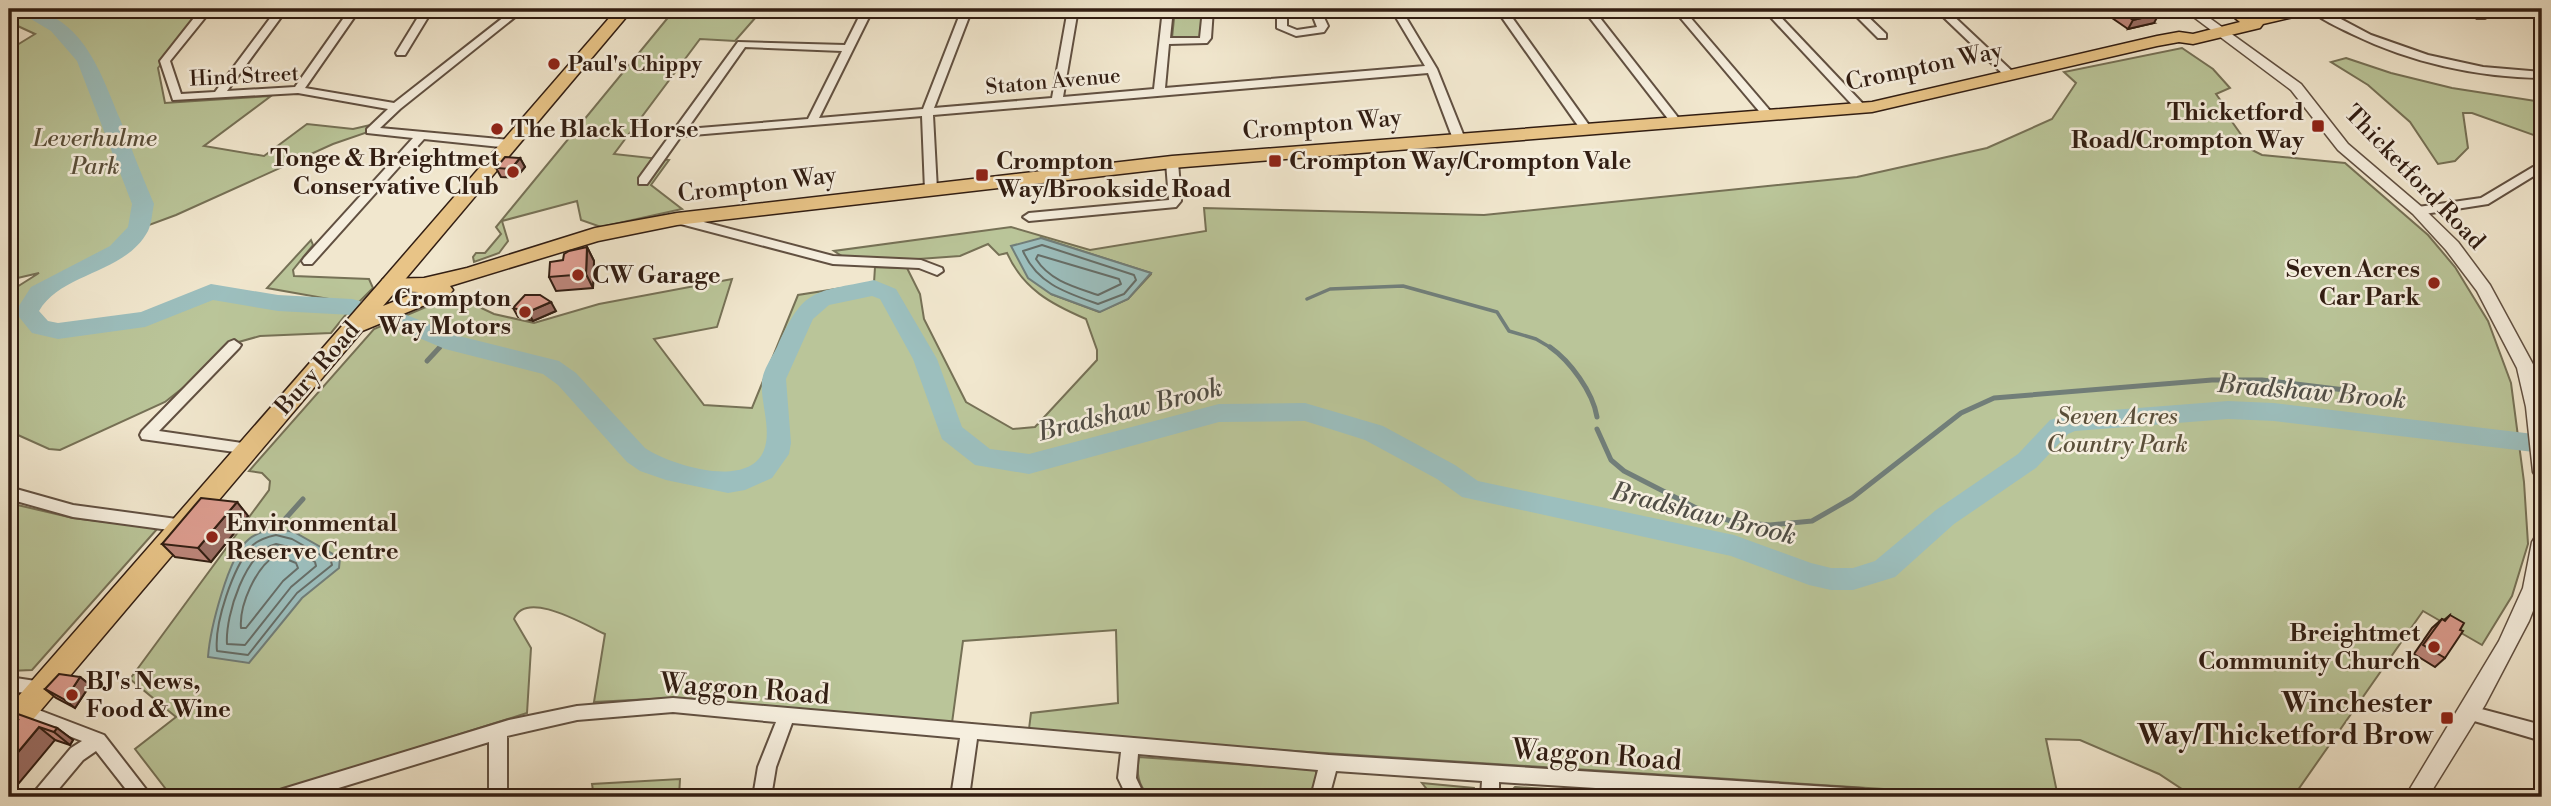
<svg xmlns="http://www.w3.org/2000/svg" width="2551" height="806" viewBox="0 0 2551 806" font-family="'Libre Bodoni',serif">
	<rect width="100%" height="100%" fill="#f1e7ce"/>
	<filter id="stains"><feTurbulence type="fractalNoise" baseFrequency=".00286" numOctaves="4"/><feColorMatrix values="0 0 0 0 .2 0 0 0 0 .09 0 0 0 0 .02 0 0 0 .5 -.17"/></filter>
	<radialGradient id="worn" r=".72"><stop offset=".6" stop-color="#630" stop-opacity="0"/><stop offset="1" stop-color="#630" stop-opacity=".3"/></radialGradient>
	<g fill="#bac599" stroke="#767156" stroke-width="2" fill-rule="evenodd">
		<path d="M9,9H205L158,68L165,103L271,96L204,146L264,156L307,124L353,129L379,123L371,131L333,144L176,215L138,229L118,251L39,292L28,312L40,327L58,331L145,319L211,292L278,303L352,307L331,333L260,336L228,345L184,387L165,402L60,450L49,449L9,431V292L39,273L9,280V50L35,34L9,22Z"/>
		<path d="M675,9H763L735,41L700,39L614,154L669,160L651,185L682,209L601,227L581,220L577,201L502,221L508,241L499,253L474,262L473,257L476,253H485L501,234L496,227Z"/>
		<path d="M1175,9H1205L1202,36L1197,38H1172Z"/>
		<path d="M2182,48L2213,69L2230,88L2216,94L2226,108L2223,109L2252,150L2262,155L2345,163L2428,235L2455,267L2488,321L2511,383L2524,482L2528,544L2512,596L2482,645L2423,611L2293,797H2194L2159,774L2080,740L2046,739L2058,797H2009L1230,747L1029,729L1031,713L1118,703L1116,630L963,641L952,723L671,698L594,702L605,634C585,625 526,589 514,619L531,648L527,713L260,797H172L135,749L176,717L130,679L269,490L270,481L262,473L249,471L374,329L454,295L494,314L534,323L599,304L732,279L717,327L654,339L704,405L752,408L798,295L874,283L875,267L907,268L920,294L924,319L966,402L1013,429L1035,427L1097,360V350L1086,319C1051,304 1023,289 1007,253L999,255L988,244L960,256L891,261L848,260L834,251L1011,227L1090,250L1206,231L1204,208L1484,215L1857,177L1987,148L2052,119L2076,83L2064,72ZM1041,238L1151,273V274L1128,299L1099,312L1051,294Z"/>
		<path d="M2346,58L2391,73L2452,88L2542,102V138L2472,113H2463L2468,148L2455,161L2438,164L2410,122L2368,85L2331,62Z"/>
		<path d="M311,240L313,245L293,270L294,276L369,279L373,288L357,304L267,288Z"/>
		<path d="M9,503L73,518L158,528L32,670L9,671Z"/>
		<path d="M1139,757L1316,770V782L1308,797H1149C1138,784 1136,774 1139,757Z"/>
		<path d="M680,779L679,797H594L592,784Z"/>
		<path d="M1422,783L1474,788L1478,797H1433Z"/>
		<path d="M1515,787L1673,797H1505Z"/>
	</g>
	<g fill="#9cbfbe" stroke="#717e79" stroke-width="2">
		<path d="M1041,238L1151,273L1128,299L1100,312L1051,294L1028,278L1011,246Z"/>
		<path d="M274,528L294,532L340,558L339,568L302,598L249,663L208,657C210,630 228,556 249,539C256,533 265,531 274,528Z"/>
	</g>
	<g fill="none" stroke-linecap="round" stroke-linejoin="round">
		<g stroke="#666e68" stroke-width="2">
			<path d="M1042,245L1134,275L1136,280L1124,294L1098,304C1067,293 1037,284 1023,251Z"/>
			<path d="M1038,255L1119,279L1121,284L1098,295C1075,287 1050,281 1036,259Z"/>
			<path d="M276,535L292,539L331,561L332,565L297,593L248,655L217,651C214,623 233,568 251,547C257,540 267,537 276,535Z"/>
			<path d="M276,544L289,547L315,562L316,566L291,587L245,645L227,644C225,615 246,551 276,544Z"/>
			<path d="M276,555L296,563L298,568L283,581L246,628H241C239,605 256,567 276,555Z"/>
		</g>
		<g stroke="#717e79" stroke-width="3.5">
			<path d="M1307,299L1330,289L1403,286L1497,312L1509,331L1536,339L1553,349"/>
			<path d="M438,349L446,340"/>
		</g>
		<g stroke="#717e79" stroke-width="5">
			<path d="M1550,347C1570,361 1593,392 1597,417"/>
			<path d="M427,361L440,347"/>
			<path d="M1597,429L1611,460L1624,471L1706,513L1734,522L1770,525L1812,521L1852,498L1961,413L1994,398L2212,380H2262L2345,390"/>
			<path d="M277,528L303,499"/>
		</g>
		<g fill="#9cbfbe" fill-rule="evenodd">
			<path d="M14,9C79,6 100,70 120,119C131,148 142,176 154,204C152,212 152,223 148,231C125,274 62,272 39,311L48,321L58,323L141,312L211,284L278,295L352,299L360,301L363,307L360,313L352,315L278,311L213,300L145,327L58,339L32,333L15,312L31,287L110,246L128,227L132,204L77,61L51,31Z"/>
			<path d="M874,280L896,289L937,359L962,427L990,449L1029,454L1219,404L1305,403L1383,426L1455,465L1478,481L1734,535L1811,563L1831,568H1853L1875,561L1936,510L2018,454L2050,420L2074,413L2228,401L2274,403L2542,435V453L2274,421L2228,419L2075,431L2068,434L2036,468L1954,524L1895,577L1853,590H1831L1809,585L1731,556L1462,497L1437,479L1365,440L1305,421L1219,422L1029,474L975,465L942,439L913,359L880,299L872,296L829,305L813,319L786,379L791,443L789,454L772,478L745,490L728,493L666,480L640,471L627,462L558,385L543,374L445,349L386,324L382,318L386,312L394,310L459,336L559,361L576,373L645,448C670,465 749,490 764,450C772,429 760,402 762,381C763,370 772,357 777,347C804,287 813,293 874,280Z"/>
		</g>
		<g stroke="#615041" stroke-width="4">
			<g id="minor">
				<path d="M201,9H245L240,12L208,14L170,61L181,94L215,92L277,9H287L227,91L295,87L350,9H360L305,88L394,103L514,9H525L400,109L380,128L511,140L517,144L511,148L424,139L312,264H304L302,261L304,258L413,138L367,133V129L388,109L298,93L173,100L160,61Z"/>
				<path d="M423,9H433L405,55H397L396,53Z"/>
				<path d="M863,9H873L819,118L923,109L962,9H972L934,108L1052,98L1068,9H1078L1063,97L1154,89L1163,9H1173L1170,38H1200L1203,9H1213L1211,38L1207,43L1169,44L1165,88L1425,66L1391,9H1401L1437,69L1465,139L1459,142L1453,139L1428,73L933,115L937,190L931,194L925,190L922,116L681,136L647,184H639V178L738,42L845,45ZM745,47L842,51L808,119L687,129Z"/>
				<path d="M1277,9H1287V26L1297,30L1317,27L1310,9H1320L1328,26L1324,32L1296,36L1277,28Z"/>
				<path d="M1496,9H1506L1591,128L1589,130H1581Z"/>
				<path d="M1583,9H1593L1680,120V124H1672Z"/>
				<path d="M1673,9H1683L1772,113V117H1764Z"/>
				<path d="M1763,9H1773L1865,106V110H1857Z"/>
				<path d="M1849,9H1860L1886,34V38H1878Z"/>
				<path d="M1935,9H1946L2014,73V77H2006Z"/>
				<path d="M2088,9H2132C2120,17 2099,18 2088,9Z"/>
				<path d="M2310,9H2322L2371,35L2428,55L2483,67L2542,72V78C2476,77 2412,63 2352,34C2338,27 2321,20 2310,9Z"/>
				<path d="M2467,9H2478L2486,16L2485,18H2477Z"/>
				<path d="M1172,158L1178,162L1181,201L1176,207L1029,221L1023,217L1029,213L1169,200L1166,162Z"/>
				<path d="M2533,167L2537,168V174L2488,204L2418,215L2412,211L2418,207L2481,198Z"/>
				<path d="M677,215L833,256L921,260L942,268L943,271L937,275L919,268L833,264L673,222L671,219Z"/>
				<path d="M234,340L241,345L239,348L159,431L249,444L254,445L256,449L254,453L249,454L142,439L140,435L142,431L229,342Z"/>
				<path d="M9,487L73,505L184,520L189,522L192,526L189,530L184,532L73,517L9,499Z"/>
				<path d="M9,677L49,683L51,688L49,693L43,695L9,691Z"/>
				<path d="M673,698L1329,755L1862,789L1868,791L1871,797H1739L1499,782V797H1481L1482,781L1336,771L1329,797H1311L1318,770L1138,754L1136,778L1145,797H1127L1118,778L1121,752L977,739L969,797H951L960,738L792,723L776,767L771,797H753L758,767L776,722L673,712L577,720L507,736V797H489V742L309,797H274L277,791L283,789L509,720L577,706Z"/>
				<path d="M23,704L104,735L152,797H132L96,751L83,760L52,797H32L35,791L71,748L82,741L17,716L15,711L17,706Z"/>
				<path d="M2470,706L2542,725V741L2464,718L2462,713L2464,708Z"/>
			</g>
		</g>
		<g stroke="#615041" stroke-width="3">
			<g id="tertiary">
				<path d="M2183,9H2197L2301,84L2348,144L2423,208L2458,242L2490,285L2535,368L2542,401V479L2536,477L2533,472L2526,407L2517,368L2477,291L2446,250L2413,214L2338,150L2291,90Z"/>
				<path d="M2542,534V588L2529,621L2485,705L2428,797H2405L2499,641L2523,588L2532,542L2535,537Z"/>
			</g>
		</g>
		<g stroke="#311d12" stroke-width="3">
			<path id="primary" d="M617,9H633L397,289H383L380,284L383,279Z"/>
		</g>
		<g stroke="#311d12" stroke-width="3">
			<path id="trunk" d="M2284,9H2313L2311,13L2263,24L2260,28L2193,44L2179,42L2157,46L1872,112L1172,168L677,225L598,241L450,286L453,290L449,295L362,331L19,736L9,739V707L383,279L424,278L467,268L595,228L677,213L1172,156L1872,102L2157,36L2179,32L2193,34L2240,22L2235,18C2240,13 2272,11 2284,9ZM396,291L418,292L383,306Z"/>
		</g>
		<use href="#minor" fill="#f6efdf" fill-rule="evenodd"/>
		<use href="#tertiary" fill="#f6efdf" fill-rule="evenodd"/>
		<use href="#primary" fill="#e8c487" fill-rule="evenodd"/>
		<use href="#trunk" fill="#e8c487" fill-rule="evenodd"/>
	</g>
	<g fill="#be877c" stroke="#311d12" stroke-width="2">
		<path d="M2117,9L2154,23L2128,29L2112,18Z"/>
		<path d="M520,158L525,167L516,178L501,177L496,168Z"/>
		<path d="M587,247L594,261L593,288L556,291L549,277L563,260Z"/>
		<path d="M513,308L556,311L533,321L518,317Z"/>
		<path d="M237,502L248,516L211,562L175,557L162,544Z"/>
		<path d="M2450,615L2445,658L2435,667L2414,654L2432,628L2442,619L2444,620Z"/>
		<path d="M80,677L90,685L75,708L56,698L45,689Z"/>
		<path d="M12,719L57,728L73,740L70,745L55,740L17,722Z"/>
	</g>
	<g fill="#9b6e65" stroke="#311d12" stroke-width="2">
		<path d="M2159,14L2154,23L2128,29L2133,20Z"/>
		<path d="M520,158L525,167L516,178L511,169Z"/>
		<path d="M587,247L594,261L593,288L586,274Z"/>
		<path d="M551,302L556,311L533,321L528,312Z"/>
		<path d="M237,502L248,516L211,562L198,548Z"/>
		<path d="M80,677L90,685L75,708L65,700Z"/>
		<path d="M39,727L55,740L9,795V763Z"/>
		<path d="M57,728L73,740L70,745L54,732Z"/>
	</g>
	<g fill="#dd9d90" stroke="#311d12" stroke-width="2">
		<path d="M2117,9H2151L2159,14L2133,20Z"/>
		<path d="M505,157L520,158L511,169L496,168Z"/>
		<path d="M587,247L586,274L549,277L550,262L563,260L564,254L569,251Z"/>
		<path d="M525,295H540L551,302L528,312L513,308Z"/>
		<path d="M201,498L237,502L198,548L162,544Z"/>
		<path d="M2450,615L2464,623L2460,630L2463,631L2445,658L2423,645L2442,619L2445,621Z"/>
		<path d="M59,674L80,677L65,700L45,689Z"/>
		<path d="M15,713L57,728L54,732L39,727L9,763V731L18,720L12,719Z"/>
	</g>
	<g fill="#8f2418" stroke="#f6efdf" stroke-width="2.5">
		<circle cx="554" cy="64" r="7"/>
		<rect x="2311" y="119" width="14" height="14" rx="3.5"/>
		<circle cx="497" cy="129" r="7"/>
		<rect x="1268" y="154" width="14" height="14" rx="3.5"/>
		<circle cx="513" cy="172" r="7"/>
		<rect x="975" y="168" width="14" height="14" rx="3.5"/>
		<circle cx="578" cy="275" r="7"/>
		<circle cx="2434" cy="283" r="7"/>
		<circle cx="525" cy="312" r="7"/>
		<circle cx="212" cy="537" r="7"/>
		<circle cx="2434" cy="647" r="7"/>
		<circle cx="72" cy="695" r="7"/>
		<rect x="2440" y="711" width="14" height="14" rx="3.5"/>
	</g>
	<g text-anchor="middle" stroke-width="5" stroke-linejoin="round" paint-order="stroke">
		<g font-size="21" font-weight="bold" fill="#311d12" stroke="#f6efdf" text-anchor="start">
			<text x="568" y="71">Paul's Chippy</text>
		</g>
		<g font-size="21" fill="#311d12" stroke="#f6efdf">
			<text transform="translate(244 76) rotate(-3)" y="7">Hind Street</text>
			<text transform="translate(1053 81) rotate(-5)" y="7">Staton Avenue</text>
		</g>
		<g font-size="24" fill="#311d12" stroke="#f6efdf">
			<text transform="translate(1924 66) rotate(-12)" y="8">Crompton Way</text>
			<text transform="translate(1322 124) rotate(-5)" y="8">Crompton Way</text>
			<text transform="translate(2415 177) rotate(46)" y="8">Thicketford Road</text>
			<text transform="translate(757 184) rotate(-7)" y="8">Crompton Way</text>
			<text transform="translate(317 368) rotate(-49)" y="8">Bury Road</text>
		</g>
		<g font-size="24" font-weight="bold" fill="#311d12" stroke="#f6efdf" text-anchor="start">
			<text x="2304" y="120" text-anchor="end">Thicketford<tspan x="2304" dy="28">Road/Crompton Way</tspan></text>
			<text x="511" y="137">The Black Horse</text>
			<text x="499" y="166" text-anchor="end">Tonge &amp; Breightmet<tspan x="499" dy="28">Conservative Club</tspan></text>
			<text x="996" y="169">Crompton<tspan x="996" dy="28">Way/Brookside Road</tspan></text>
			<text x="1289" y="169">Crompton Way/Crompton Vale</text>
			<text x="2420" y="277" text-anchor="end">Seven Acres<tspan x="2420" dy="28">Car Park</tspan></text>
			<text x="592" y="283">CW Garage</text>
			<text x="511" y="306" text-anchor="end">Crompton<tspan x="511" dy="28">Way Motors</tspan></text>
			<text x="226" y="531">Environmental<tspan x="226" dy="28">Reserve Centre</tspan></text>
			<text x="2420" y="641" text-anchor="end">Breightmet<tspan x="2420" dy="28">Community Church</tspan></text>
			<text x="86" y="689">BJ's News,<tspan x="86" dy="28">Food &amp; Wine</tspan></text>
		</g>
		<g font-size="24" font-style="italic" fill="#5a4f3a" stroke="#f6efdf">
			<text x="95" y="146">Leverhulme<tspan x="95" dy="28">Park</tspan></text>
			<text x="2117" y="424">Seven Acres<tspan x="2117" dy="28">Country Park</tspan></text>
		</g>
		<g font-size="26" font-style="italic" fill="#514e46" stroke="#f6efdf">
			<text transform="translate(2312 391) rotate(5)" y="9">Bradshaw Brook</text>
			<text transform="translate(1130 409) rotate(-14)" y="9">Bradshaw Brook</text>
			<text transform="translate(1704 513) rotate(14)" y="9">Bradshaw Brook</text>
		</g>
		<g font-size="28" fill="#311d12" stroke="#f6efdf">
			<text transform="translate(745 688) rotate(4)" y="10">Waggon Road</text>
			<text transform="translate(1597 754) rotate(4)" y="10">Waggon Road</text>
		</g>
		<g font-size="28" font-weight="bold" fill="#311d12" stroke="#f6efdf" text-anchor="end">
			<text x="2433" y="712">Winchester<tspan x="2433" dy="32">Way/Thicketford Brow</tspan></text>
		</g>
	</g>
	<rect width="2551" height="806" fill="none" stroke="#f1e7ce" stroke-width="35"/>
	<rect x="10" y="10" width="2530" height="785" fill="none" stroke="#311d12" stroke-width="3.5"/>
	<rect x="18" y="18" width="2516" height="771" fill="none" stroke="#311d12" stroke-width="2"/>
	<rect width="100%" height="100%" filter="url(#stains)"/>
	<rect width="100%" height="100%" fill="url(#worn)"/>
</svg>
